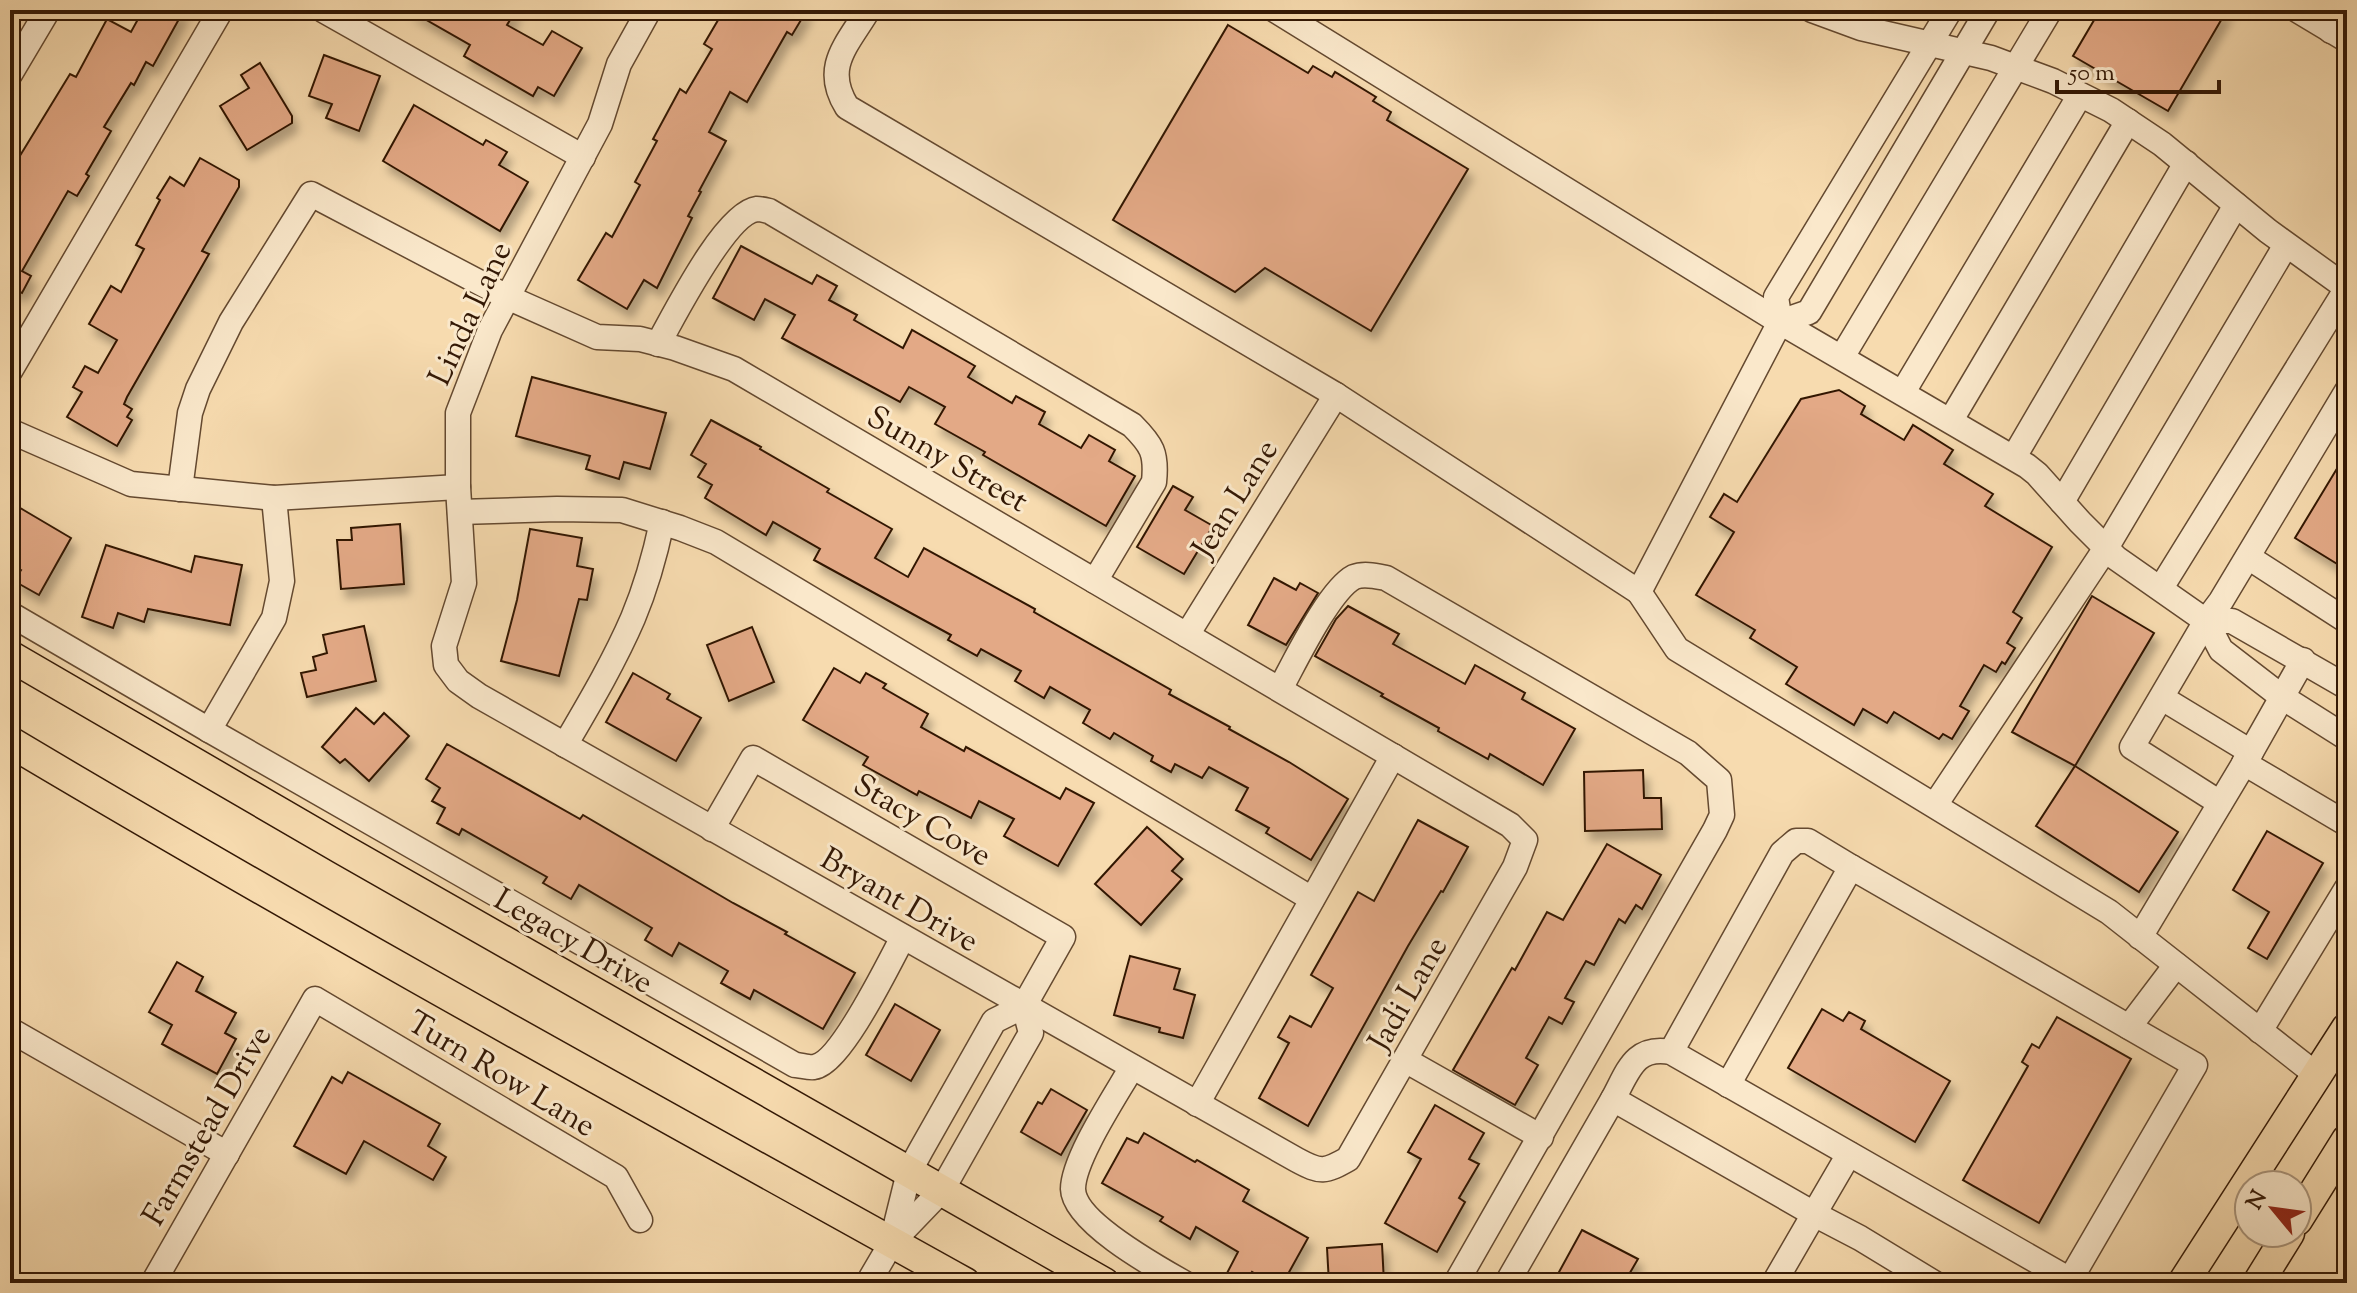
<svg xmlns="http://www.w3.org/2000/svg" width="2357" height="1293" viewBox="0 0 2357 1293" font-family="'Sorts Mill Goudy',serif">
	<defs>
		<filter id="shadow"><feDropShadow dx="5" dy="9" stdDeviation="4" flood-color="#0004"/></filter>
	</defs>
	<rect width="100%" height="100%" fill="#f7dbaf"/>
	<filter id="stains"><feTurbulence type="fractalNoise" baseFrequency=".0025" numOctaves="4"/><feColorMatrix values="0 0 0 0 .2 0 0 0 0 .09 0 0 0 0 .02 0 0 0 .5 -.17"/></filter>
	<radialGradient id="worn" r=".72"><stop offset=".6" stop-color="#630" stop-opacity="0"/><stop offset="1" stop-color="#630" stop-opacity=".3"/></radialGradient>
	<g fill="#e3a986" stroke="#331805" stroke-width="2" filter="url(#shadow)">
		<path d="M143,10H184L153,66L146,62L134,85L131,83L104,127L111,131L86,174L89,176L77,196L68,191L22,271L31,276L22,293L13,288L10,293V172L70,74L76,77L107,19L131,32Z"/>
		<path d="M409,10H516L507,25L543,45L552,31L582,48L554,96L538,87L533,96L464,56L470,45Z"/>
		<path d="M724,10H807L792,35L787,32L747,102L730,92L709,132L726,141L699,191L701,192L688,216L692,218L657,288L644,280L627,309L578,280L606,233L612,237L640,185L635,182L657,141L653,139L680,89L686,93L712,49L704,44Z"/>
		<path d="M2100,10H2227L2168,111L2073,56Z"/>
		<path d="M1228,25L1308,73L1313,66L1332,77L1335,72L1376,97L1373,101L1391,112L1387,120L1468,169L1371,331L1265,268L1235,292L1113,220Z"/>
		<path d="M324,55L380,76L359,131L326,118L332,104L309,96Z"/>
		<path d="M260,63L292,116V123L247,150L220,106L249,88L241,75Z"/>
		<path d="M414,105L483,145L486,140L507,152L499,165L528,182L500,231L383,161Z"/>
		<path d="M200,158L239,180V187L202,251L209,254L127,397L124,404L132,409L127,417L132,420L117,446L67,417L82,392L73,387L85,366L98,373L117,340L89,324L111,286L121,292L144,249L136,245L160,200L157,198L170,177L184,186Z"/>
		<path d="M741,246L812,284L817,275L837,286L829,300L857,315L854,320L903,348L912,330L975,366L968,377L1012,403L1016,396L1045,412L1039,424L1081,448L1089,435L1115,450L1109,461L1135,476L1106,526L983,455L985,452L935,424L945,407L909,387L900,402L782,338L795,315L765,299L754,320L713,298Z"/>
		<path d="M532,377L666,413L650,469L624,462L619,479L586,469L590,456L516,436Z"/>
		<path d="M1839,390L1865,406L1861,414L1904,440L1913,425L1953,450L1944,464L1993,494L1985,506L2052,547L2013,612L2022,618L2007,643L2015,648L2005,664L2002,662L1996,672L1984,665L1960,706L1969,711L1952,739L1943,734L1939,739L1894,712L1887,723L1863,709L1854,725L1786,684L1797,667L1750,638L1755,630L1696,595L1734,532L1710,517L1724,494L1737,502L1801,399Z"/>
		<path d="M711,420L761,447L760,449L829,489L827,492L892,529L875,558L908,577L924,548L1035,609L1034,612L1171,690L1169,694L1230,727L1229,729L1289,762L1348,799L1311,860L1266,833L1269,828L1236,810L1248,788L1209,767L1202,778L1175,764L1171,772L1151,761L1153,756L1114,733L1110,739L1083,723L1090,710L1050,687L1044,698L1015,681L1021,671L981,649L977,656L948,640L951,635L814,560L820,549L773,522L766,535L705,498L712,485L698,477L706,464L691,455Z"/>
		<path d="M2347,452V570L2295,538Z"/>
		<path d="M1173,486L1193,497L1185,510L1213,526L1184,574L1137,547Z"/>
		<path d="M10,502L71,538L39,595L14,581L21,570L10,564Z"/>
		<path d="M400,524L404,584L341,589L337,540H352L351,528Z"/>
		<path d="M530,529L582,538L577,566L593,569L587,600L579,599L559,676L501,661L517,600Z"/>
		<path d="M106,545L191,572L195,556L242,565L230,625L148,609L144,622L118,613L113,628L82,617Z"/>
		<path d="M1274,578L1296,590L1300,583L1318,593L1286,645L1248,625Z"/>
		<path d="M2092,596L2154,633L2075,766L2012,732Z"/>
		<path d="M1348,606L1399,634L1393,644L1465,684L1475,665L1525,693L1522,699L1575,729L1543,785L1490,754L1488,759L1438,731L1439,728L1381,696L1383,694L1315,656L1336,619Z"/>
		<path d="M364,626L376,681L307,697L301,673L316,670L313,657L327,653L323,635Z"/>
		<path d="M752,627L774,682L729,701L707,645Z"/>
		<path d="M834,668L860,683L866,673L886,684L883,688L928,714L921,727L964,751L966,747L1060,799L1066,788L1094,803L1058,866L1004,836L1014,819L979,801L971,818L919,791L917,795L863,765L868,757L803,720Z"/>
		<path d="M633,673L670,694L667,699L701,718L676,761L606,722Z"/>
		<path d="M356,708L374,724L384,713L409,736L369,781L345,759L340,763L322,747Z"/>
		<path d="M447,744L580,819L583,815L733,903L787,932L785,934L855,973L823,1029L754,990L750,999L721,983L728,971L679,943L672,956L645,940L652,928L579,885L571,899L543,883L547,877L462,829L459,835L437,823L445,808L432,801L440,788L426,779Z"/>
		<path d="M2075,766L2178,832L2139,892L2036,826Z"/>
		<path d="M1643,770L1644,798H1661L1662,829L1585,831L1584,772Z"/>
		<path d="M1418,820L1468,847L1443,892L1441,891L1408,946L1308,1126L1259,1098L1289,1043L1278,1037L1290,1016L1311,1027L1333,988L1311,975L1358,892L1374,901Z"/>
		<path d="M1147,827L1183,859L1172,871L1182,879L1141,925L1095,884Z"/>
		<path d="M2267,831L2323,863L2267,959L2248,948L2269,912L2233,890Z"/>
		<path d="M1607,844L1661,875L1642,909L1636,905L1625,923L1619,919L1594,965L1586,961L1565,998L1574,1002L1562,1024L1549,1017L1526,1058L1538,1065L1515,1105L1453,1070L1512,968L1515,970L1547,912L1563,920Z"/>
		<path d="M1130,956L1180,969L1174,989L1195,995L1183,1038L1159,1032L1160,1028L1114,1015Z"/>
		<path d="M177,962L203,977L196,991L236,1013L225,1033L236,1039L217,1074L162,1044L172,1025L149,1012Z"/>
		<path d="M895,1004L940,1030L911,1081L866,1055Z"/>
		<path d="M1822,1009L1843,1021L1849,1012L1865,1021L1861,1029L1950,1081L1915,1142L1788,1068Z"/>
		<path d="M2057,1017L2131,1059L2039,1223L1963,1180L2028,1066L2022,1062L2032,1044L2039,1048Z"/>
		<path d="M348,1072L440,1124L428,1146L446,1157L433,1180L364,1141L346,1174L294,1146L332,1077L342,1083Z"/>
		<path d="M1051,1089L1087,1110L1061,1155L1021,1132L1038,1102L1042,1104Z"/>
		<path d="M1435,1105L1484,1133L1469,1159L1479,1164L1459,1198L1465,1202L1437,1252L1385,1223L1421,1159L1408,1152Z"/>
		<path d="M1144,1133L1195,1162L1197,1160L1249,1190L1243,1201L1308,1238L1283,1283H1270L1252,1272L1246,1283H1240L1226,1275L1238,1252L1196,1227L1190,1239L1160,1221L1163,1217L1102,1183L1127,1138L1138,1143Z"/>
		<path d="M1582,1230L1638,1259L1624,1283H1553Z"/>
		<path d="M1382,1244L1384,1283H1329L1327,1248Z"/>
	</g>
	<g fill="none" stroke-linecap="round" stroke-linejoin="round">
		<g stroke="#644930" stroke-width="27">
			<g id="minor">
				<path d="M323,10L583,157"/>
				<path d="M868,10C847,45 822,67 847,107L1336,395L1639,592L1780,322L1275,10"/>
				<path d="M1812,10L1861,28L1991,58L2053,81L2111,110L2162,144L2268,231L2347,288"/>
				<path d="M2297,10L2347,40"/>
				<path d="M2331,31L2344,10"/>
				<path d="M10,74L48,10"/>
				<path d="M1780,322L2027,466L2037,474L2080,522L2116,558L2206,621L2221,650L2282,697L2347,738"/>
				<path d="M1780,322L1809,312L1988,10"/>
				<path d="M1780,322L1776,297L1950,10"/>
				<path d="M658,344C674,316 725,213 757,209C761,209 765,210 769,211L1132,425C1152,445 1157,453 1154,482L1095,581"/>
				<path d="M1842,357L2050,10"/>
				<path d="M10,371L221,10"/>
				<path d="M1903,392L2080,95"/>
				<path d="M1951,420L2128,121"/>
				<path d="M10,431L131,484L274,498L458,487"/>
				<path d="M2014,457L2186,163"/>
				<path d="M180,489L190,413L198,389L231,322L311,194L507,297L597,337L640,339L675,348L734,369L1510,825L1525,840L1515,867L1348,1159C1325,1172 1321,1173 1297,1160L479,696L458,681L446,665L444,646L464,583L458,487V413L490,330L600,124L619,64L649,10"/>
				<path d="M2062,502L2236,205"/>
				<path d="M460,512L557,509L622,510L680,528L716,542L1312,899"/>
				<path d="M2248,557L2347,621"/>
				<path d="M2161,588L2347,288"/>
				<path d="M1639,592L1677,649L2109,912L2318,1076"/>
				<path d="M10,614L209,730L795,1065C800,1065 809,1068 814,1067C841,1063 889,963 903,937"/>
				<path d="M2206,621H2232L2347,687"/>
				<path d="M1187,635L1336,395"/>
				<path d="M1280,689C1295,662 1329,590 1354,577C1364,573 1376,576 1386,578L1688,753L1719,780L1722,815L1715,830L1456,1283"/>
				<path d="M2162,698L2251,752"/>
				<path d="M209,730L274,618L282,581L274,498"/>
				<path d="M565,745C589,704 614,662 633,618C646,587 655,555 662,522"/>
				<path d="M2244,763L2347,824"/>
				<path d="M2220,803L2132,747L2206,621L2221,601L2347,391"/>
				<path d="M1935,805L2106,548L2286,245"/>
				<path d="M712,829L753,758L1063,937L1024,1006"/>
				<path d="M2140,937L2251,752L2303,660"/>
				<path d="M2129,1027L2176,965"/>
				<path d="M10,1030L227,1154"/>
				<path d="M2260,1031L2347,888"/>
				<path d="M1671,1052L1782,853L1796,841H1808L1851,867"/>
				<path d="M1405,1060L1541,1137"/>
				<path d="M1132,1067C1116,1095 1073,1159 1073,1189C1074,1222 1156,1267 1184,1283"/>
				<path d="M1728,1085L1851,867L2195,1065L2070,1280"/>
				<path d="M1613,1099C1628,1072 1634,1045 1671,1052L2070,1280L2069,1283"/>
				<path d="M1197,1104L1393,756"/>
				<path d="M892,1241L909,1172L921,1150L994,1021L1024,1006"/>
				<path d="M153,1283L315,999L616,1177L640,1220"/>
				<path d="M868,1283L892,1242L942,1190L1031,1033L1024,1006"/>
				<path d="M1507,1283L1613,1099L1814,1214L1849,1154"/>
				<path d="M1774,1283L1814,1214L1860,1238L1934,1283"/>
			</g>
		</g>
		<g stroke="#331805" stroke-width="33">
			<g id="major">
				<path d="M10,656L342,849L1104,1283"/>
				<path d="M10,742C324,929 645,1105 965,1283"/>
				<path d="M2297,1220L2347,1140"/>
				<path d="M2183,1283L2347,1028"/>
				<path d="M2258,1283L2289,1233"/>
			</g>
		</g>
		<use href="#minor" stroke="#fae8cb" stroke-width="24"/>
		<use href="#major" stroke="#f7dbaf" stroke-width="30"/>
	</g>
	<g text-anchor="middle" stroke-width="6" stroke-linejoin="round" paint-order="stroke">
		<g font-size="32" fill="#331805" stroke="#fae8cb">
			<text transform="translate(469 313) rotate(-65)" y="11">Linda Lane</text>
			<text transform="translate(948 458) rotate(30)" y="11">Sunny Street</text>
			<text transform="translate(1234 498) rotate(-58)" y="11">Jean Lane</text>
			<text transform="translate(923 819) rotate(30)" y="11">Stacy Cove</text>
			<text transform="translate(900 899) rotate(30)" y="11">Bryant Drive</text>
			<text transform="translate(574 940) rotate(30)" y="11">Legacy Drive</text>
			<text transform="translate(1407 993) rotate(-60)" y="11">Jadi Lane</text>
			<text transform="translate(502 1073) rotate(31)" y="11">Turn Row Lane</text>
			<text transform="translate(206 1125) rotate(-60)" y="11">Farmstead Drive</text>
		</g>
	</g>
	<rect width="2357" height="1293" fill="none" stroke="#f7dbaf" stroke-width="40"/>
	<rect x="12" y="12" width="2333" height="1269" fill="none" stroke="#331805" stroke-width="4"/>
	<rect x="20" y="20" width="2317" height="1253" fill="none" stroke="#331805" stroke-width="2"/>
	<g transform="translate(2273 1209) rotate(299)"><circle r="38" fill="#fae8cb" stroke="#aa957c" stroke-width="2"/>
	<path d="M0-6L14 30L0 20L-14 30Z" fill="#8f2418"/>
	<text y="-12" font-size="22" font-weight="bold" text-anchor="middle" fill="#331805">N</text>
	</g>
	<path d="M2057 80v12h162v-12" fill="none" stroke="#331805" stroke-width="4"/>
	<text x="2069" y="80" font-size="24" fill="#331805" stroke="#fae8cb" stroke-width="6" paint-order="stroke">50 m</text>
	<rect width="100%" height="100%" filter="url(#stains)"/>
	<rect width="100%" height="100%" fill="url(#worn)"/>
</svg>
